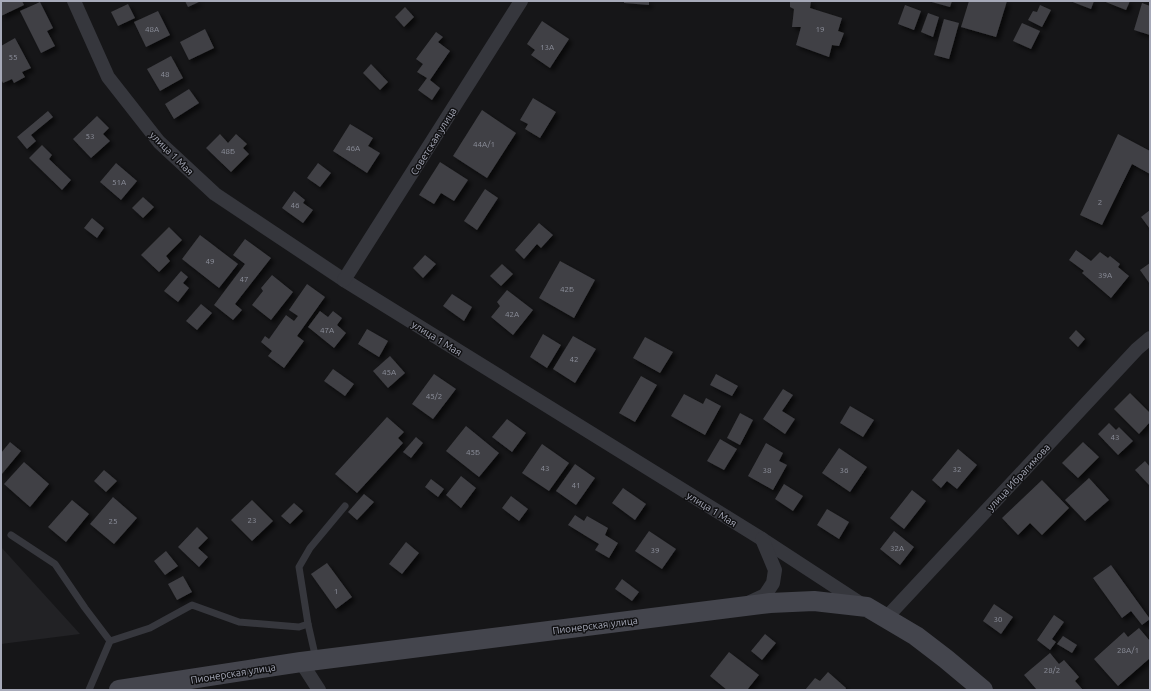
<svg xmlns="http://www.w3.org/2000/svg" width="1151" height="691" viewBox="0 0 1151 691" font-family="Ubuntu,sans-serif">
	<defs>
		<filter id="shadow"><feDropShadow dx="3.5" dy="3.5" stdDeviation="2" flood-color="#0009"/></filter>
	</defs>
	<rect width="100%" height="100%" fill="#161618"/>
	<path fill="#222225" d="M1,547L80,634L1,644Z"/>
	<g fill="#404045" filter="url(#shadow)">
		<path d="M1,1H22L24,5L1,16Z"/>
		<path d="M185,1H201L188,7Z"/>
		<path d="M624,1H649V5L624,3Z"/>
		<path d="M790,1H811L810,8L842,18L838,31L844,33L839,46L832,45L829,57L796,45L801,27H792L794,9L790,7Z"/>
		<path d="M928,1H952L950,7Z"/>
		<path d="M969,1H1007L996,37L961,27Z"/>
		<path d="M1070,1H1094L1091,9Z"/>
		<path d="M1103,1H1130L1126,10Z"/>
		<path d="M40,2L53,28L47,31L55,46L41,53L20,11Z"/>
		<path d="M1142,3L1150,6V35L1134,30Z"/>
		<path d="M128,4L135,18L118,26L111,12Z"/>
		<path d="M905,5L921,11L914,30L898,24Z"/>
		<path d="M1040,5L1051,10L1042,27L1028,20L1033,11L1037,12Z"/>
		<path d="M405,7L414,17L404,27L395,17Z"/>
		<path d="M158,11L170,35L146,47L134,22Z"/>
		<path d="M928,13L939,17L933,37L921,32Z"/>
		<path d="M944,19L959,23L949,59L934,55Z"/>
		<path d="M542,21L569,39L550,68L531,55L535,50L527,44Z"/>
		<path d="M1022,23L1040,31L1031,49L1013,41Z"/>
		<path d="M205,29L214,48L189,60L180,42Z"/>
		<path d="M436,32L443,37L438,42L450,51L430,80L440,88L432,100L418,90L427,78L417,72L423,64L416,59Z"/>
		<path d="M15,38L31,68L22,72L25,77L14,83L12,79L3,83L1,79V46Z"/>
		<path d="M171,56L183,78L160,91L147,69Z"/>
		<path d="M371,64L388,82L380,90L363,73Z"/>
		<path d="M189,89L199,103L174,119L165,104Z"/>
		<path d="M533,98L556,112L540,138L525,129L528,124L520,120Z"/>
		<path d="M482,110L516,133L487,178L453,156Z"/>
		<path d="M48,111L53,117L31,135L36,141L27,149L17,137Z"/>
		<path d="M97,116L109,128L103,134L110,141L91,158L73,139Z"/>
		<path d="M350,124L373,138L368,146L380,153L367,173L333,151Z"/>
		<path d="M220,134L228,143L236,134L247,144L243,148L249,154L231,172L206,148Z"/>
		<path d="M1118,134L1150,151V174L1132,164L1102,225L1080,215Z"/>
		<path d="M42,145L52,155L49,159L71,180L62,190L29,158Z"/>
		<path d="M440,162L468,180L454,201L441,193L434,204L419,195Z"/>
		<path d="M116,163L137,181L121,200L100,182Z"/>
		<path d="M318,163L331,173L320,187L307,178Z"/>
		<path d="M485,189L498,198L477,230L464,221Z"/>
		<path d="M294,191L305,200L303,203L313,210L303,223L282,208Z"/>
		<path d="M143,197L154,207L143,218L132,208Z"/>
		<path d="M1150,210V229L1141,217Z"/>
		<path d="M92,218L104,228L97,238L84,228Z"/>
		<path d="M539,223L553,235L541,248L537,244L524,259L515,250Z"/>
		<path d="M169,227L182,240L166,256L170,261L159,272L141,255Z"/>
		<path d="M200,235L238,264L219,288L182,259Z"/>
		<path d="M245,239L271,258L235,304L242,310L233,320L214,305L245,264L233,255Z"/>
		<path d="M1076,250L1091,261L1100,252L1108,258L1110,256L1120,264L1118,267L1129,276L1111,298L1082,273L1084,271L1069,260Z"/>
		<path d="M425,255L436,264L423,278L413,268Z"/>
		<path d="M560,261L595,280L574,318L539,298Z"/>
		<path d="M1150,263V284L1140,270Z"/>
		<path d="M502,264L513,274L501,286L490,276Z"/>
		<path d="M181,271L188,277L183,283L189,288L178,302L164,291Z"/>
		<path d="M272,275L293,292L271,320L252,305L263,291L261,288Z"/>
		<path d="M307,284L325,297L297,336L304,341L284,368L268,356L272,351L261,342L265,336L269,339L286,315L294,321L298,316L289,310Z"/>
		<path d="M507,290L533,310L513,335L491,317L500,306L497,302Z"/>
		<path d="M452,294L472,307L464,321L443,306Z"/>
		<path d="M201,304L212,313L197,330L186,321Z"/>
		<path d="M320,311L328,317L333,311L342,318L337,325L346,333L334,348L308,327Z"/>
		<path d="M367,329L388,341L379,357L358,344Z"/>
		<path d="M1076,330L1085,339L1078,347L1069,338Z"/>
		<path d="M543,334L561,345L547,368L530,357Z"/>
		<path d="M573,336L596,349L575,383L553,369Z"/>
		<path d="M645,337L673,352L660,373L633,358Z"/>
		<path d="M390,356L405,373L388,388L373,371Z"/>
		<path d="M333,369L354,384L345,396L324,381Z"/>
		<path d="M434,374L456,389L433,419L412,404Z"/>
		<path d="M716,374L738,386L732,396L710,385Z"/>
		<path d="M641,376L657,385L635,422L619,413Z"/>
		<path d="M783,389L793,395L782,411L795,419L785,434L763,419Z"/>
		<path d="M1130,393L1150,413V422L1139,434L1114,409Z"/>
		<path d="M684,394L703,404L706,398L721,406L705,435L671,416Z"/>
		<path d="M850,406L874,420L863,437L840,423Z"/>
		<path d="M740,413L753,420L740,445L727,438Z"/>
		<path d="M387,417L404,432L398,438L403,443L357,493L335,474Z"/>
		<path d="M507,419L526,433L512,452L492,437Z"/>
		<path d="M1109,423L1116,430L1119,427L1133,441L1118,455L1098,434Z"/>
		<path d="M466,426L499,453L479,477L446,451Z"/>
		<path d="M416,437L423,443L411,458L403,452Z"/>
		<path d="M720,439L737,449L724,470L707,461Z"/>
		<path d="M10,442L21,451L1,475V453Z"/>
		<path d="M1083,442L1099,457L1078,478L1062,463Z"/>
		<path d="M766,443L783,453L779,461L787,465L773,490L748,476Z"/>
		<path d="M542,444L569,463L549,491L522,473Z"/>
		<path d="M839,448L867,467L850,492L822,473Z"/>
		<path d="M958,449L977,465L957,489L947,481L941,488L932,480Z"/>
		<path d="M1145,461L1150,467V486L1135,470Z"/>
		<path d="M24,462L49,484L30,507L4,484Z"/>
		<path d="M575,464L595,478L576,505L556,491Z"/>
		<path d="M104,470L117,481L106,492L94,481Z"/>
		<path d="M461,476L476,488L461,508L446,495Z"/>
		<path d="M1089,478L1109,500L1085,521L1065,500Z"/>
		<path d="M431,479L444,489L438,497L425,487Z"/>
		<path d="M1042,480L1069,508L1042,535L1030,523L1018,535L1002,518Z"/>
		<path d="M784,484L803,496L793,511L775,499Z"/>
		<path d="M623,488L646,504L635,520L612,503Z"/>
		<path d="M912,490L926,501L904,529L890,518Z"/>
		<path d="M364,494L374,502L357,520L348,512Z"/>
		<path d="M511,496L528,509L519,521L502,508Z"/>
		<path d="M113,497L137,518L114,544L90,524Z"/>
		<path d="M72,500L89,514L66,542L48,527Z"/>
		<path d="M252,500L273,521L252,541L231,520Z"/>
		<path d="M294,503L303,511L290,524L281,516Z"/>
		<path d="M827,509L849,522L839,539L817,525Z"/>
		<path d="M575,515L584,521L587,516L608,528L605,535L618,543L609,558L595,550L599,544L568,525Z"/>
		<path d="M197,527L208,538L198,548L208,557L199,567L178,547Z"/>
		<path d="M649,531L676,549L662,569L635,551Z"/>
		<path d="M894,531L914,547L900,565L880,549Z"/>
		<path d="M406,542L419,553L402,574L389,564Z"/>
		<path d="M166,551L178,566L165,575L154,561Z"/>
		<path d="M327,563L352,597L336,609L311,574Z"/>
		<path d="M1111,565L1150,619L1142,625L1131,611L1122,618L1093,578Z"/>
		<path d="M183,576L192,592L177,600L168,584Z"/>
		<path d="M622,579L639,592L632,601L615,589Z"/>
		<path d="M994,604L1013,617L1001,634L983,621Z"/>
		<path d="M1054,615L1064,622L1052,639L1056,642L1050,650L1037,640Z"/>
		<path d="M1139,628L1150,641V658L1118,686L1094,659L1124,632L1128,637Z"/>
		<path d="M765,634L776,643L762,660L751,651Z"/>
		<path d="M1063,636L1077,645L1072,653L1057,644Z"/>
		<path d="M729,652L759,675L747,690H727L710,676Z"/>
		<path d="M1050,653L1059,664L1064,660L1079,677L1075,681L1083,690H1037L1024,675Z"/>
		<path d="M828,672L846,688L845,690H805L815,678L820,681Z"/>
	</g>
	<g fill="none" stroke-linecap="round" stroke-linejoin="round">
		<g stroke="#36373d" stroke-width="7">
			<path d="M11,535L55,564L85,608L110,641"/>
			<path d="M308,624L299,567L310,548L345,506"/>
			<path d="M89,690L110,641L150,628L192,605L239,622L299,627L308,624L316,659"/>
		</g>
		<g stroke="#36373d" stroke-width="14">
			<path d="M74,1L108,77L159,142L215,194L344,280L762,539L863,605"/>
			<path d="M344,280L521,1"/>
			<path d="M750,602L765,595L773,583L775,570L762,539"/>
			<path d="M886,618L1137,349L1150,338"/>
			<path d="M301,662L319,690"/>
		</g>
		<path stroke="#44454d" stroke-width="20" d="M119,690L301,662L770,603L814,601L867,607L916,636L946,659L983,690"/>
	</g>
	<g text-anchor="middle" stroke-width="3" stroke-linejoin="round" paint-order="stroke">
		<g font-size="8" fill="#8d909c">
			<text x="152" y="32">48А</text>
			<text x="820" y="32">19</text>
			<text x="547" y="50">13А</text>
			<text x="13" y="60">55</text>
			<text x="165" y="77">48</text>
			<text x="90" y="139">53</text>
			<text x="484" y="147">44А/1</text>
			<text x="353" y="151">46А</text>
			<text x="228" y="154">48Б</text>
			<text x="119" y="185">51А</text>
			<text x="1100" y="205">2</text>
			<text x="295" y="208">46</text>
			<text x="210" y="264">49</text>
			<text x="1105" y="278">39А</text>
			<text x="244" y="282">47</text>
			<text x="567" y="292">42Б</text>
			<text x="512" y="317">42А</text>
			<text x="327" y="333">47А</text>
			<text x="574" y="362">42</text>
			<text x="389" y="375">45А</text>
			<text x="434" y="399">45/2</text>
			<text x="1115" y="440">43</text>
			<text x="473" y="455">45Б</text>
			<text x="545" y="471">43</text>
			<text x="957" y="472">32</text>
			<text x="767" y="473">38</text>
			<text x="844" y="473">36</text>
			<text x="576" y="488">41</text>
			<text x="252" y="523">23</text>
			<text x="113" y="524">25</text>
			<text x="897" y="551">32А</text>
			<text x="655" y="553">39</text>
			<text x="336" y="594">1</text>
			<text x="998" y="622">30</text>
			<text x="1128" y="653">28А/1</text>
			<text x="1052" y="673">28/2</text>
		</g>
		<g font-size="10" fill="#a7aab9" stroke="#111113">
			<text transform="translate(433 141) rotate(-58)" y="4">Советская улица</text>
			<text transform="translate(172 153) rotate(45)" y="4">улица 1 Мая</text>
			<text transform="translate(437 338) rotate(32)" y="4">улица 1 Мая</text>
			<text transform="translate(1018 477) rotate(-47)" y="4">улица Ибрагимова</text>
			<text transform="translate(712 509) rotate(32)" y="4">улица 1 Мая</text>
			<text transform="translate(595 625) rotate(-7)" y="4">Пионерская улица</text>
			<text transform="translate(233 673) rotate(-9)" y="4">Пионерская улица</text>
		</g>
	</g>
	<rect width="1151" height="691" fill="none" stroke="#a7aab9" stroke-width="4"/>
</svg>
